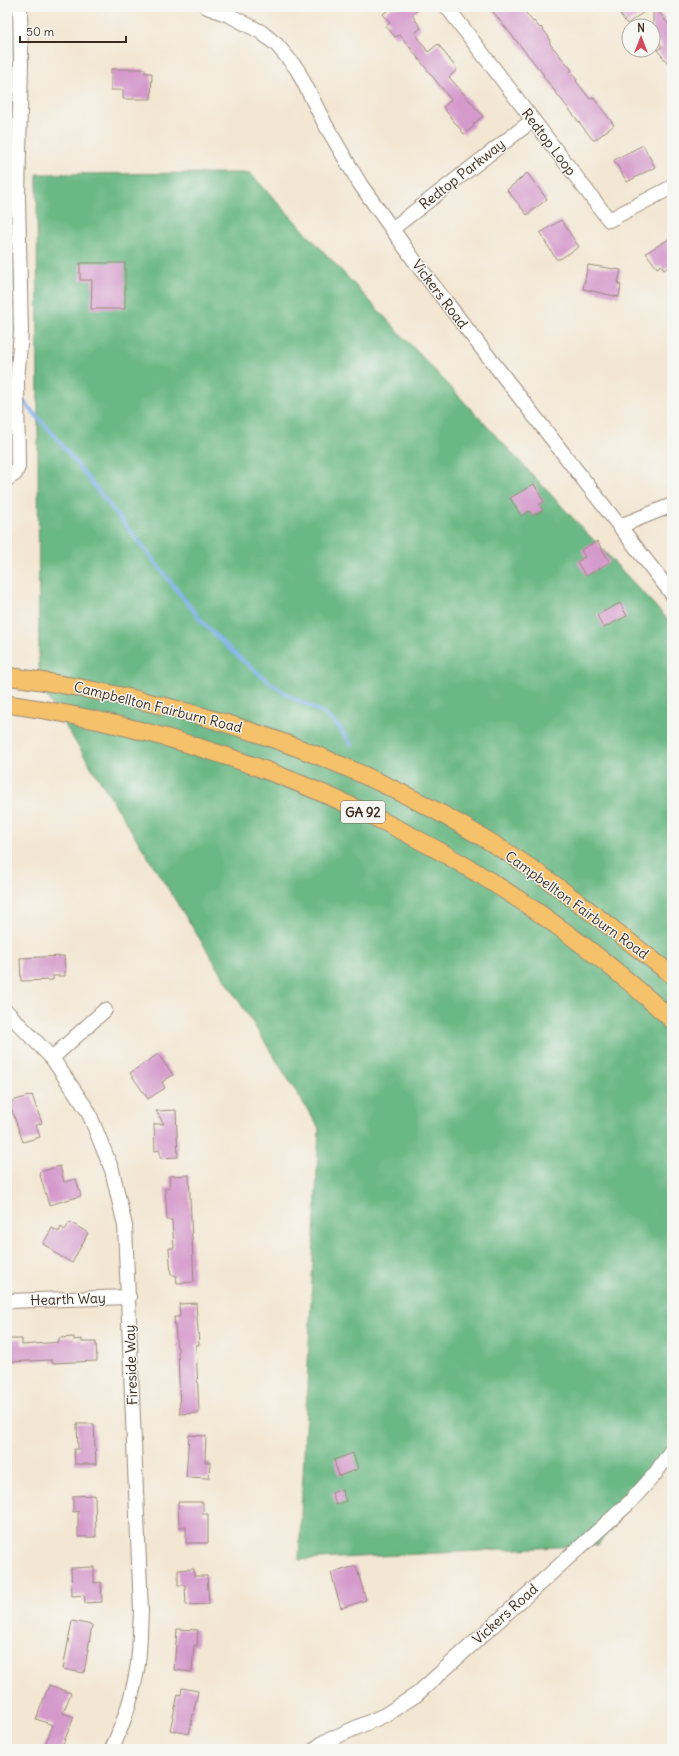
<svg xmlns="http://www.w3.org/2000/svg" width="679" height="1756" viewBox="0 0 679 1756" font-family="Delius,sans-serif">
	<rect width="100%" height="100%" fill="#f6f6f2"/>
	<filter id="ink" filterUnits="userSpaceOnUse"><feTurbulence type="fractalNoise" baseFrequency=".025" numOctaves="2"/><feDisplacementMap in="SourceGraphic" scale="8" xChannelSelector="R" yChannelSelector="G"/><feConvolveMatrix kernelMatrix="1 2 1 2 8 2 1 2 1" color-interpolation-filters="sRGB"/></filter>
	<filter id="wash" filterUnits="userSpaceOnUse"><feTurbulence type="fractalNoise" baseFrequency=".012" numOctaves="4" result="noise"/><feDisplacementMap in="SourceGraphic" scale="16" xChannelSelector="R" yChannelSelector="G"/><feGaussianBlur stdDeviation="0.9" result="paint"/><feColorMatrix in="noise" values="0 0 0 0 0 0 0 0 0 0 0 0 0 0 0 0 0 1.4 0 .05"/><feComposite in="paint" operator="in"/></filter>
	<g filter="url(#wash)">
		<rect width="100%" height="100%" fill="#f3e7d3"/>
		<path fill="#6ab884" stroke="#527151" d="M250,173L672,624V1451L598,1545L299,1560L319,1128L39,684L37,174Z"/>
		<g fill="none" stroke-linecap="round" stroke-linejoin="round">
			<g stroke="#7aafe7" stroke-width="4">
				<path d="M7,385L13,392"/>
				<path d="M21,399L53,434L204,624L236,655L268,681L286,694L323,713L339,727L351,744"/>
			</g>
		</g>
		<g id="blocks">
			<g fill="#d59acc">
				<path d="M393,7H421L412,15L421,28L415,33L428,52L438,44L456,68V71L449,77L483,116L473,124L474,126L464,134L443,107L451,100L400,35L395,37L386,26L390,23L383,14Z"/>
				<path d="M489,7H521L533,22L534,21L540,28L541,27L549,37L550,44L572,70L570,71L577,80L576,81L590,99L593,97L614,125L595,140H593L543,76L544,75Z"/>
				<path d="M615,7H651L627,24Z"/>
				<path d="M653,7H655L672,29V68L657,50L662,47L653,33Z"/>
				<path d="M111,69H145V73H152L151,99H123V90H111Z"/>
				<path d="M643,145L655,167L627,182L614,160Z"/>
				<path d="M527,173L547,199L527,215L507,190Z"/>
				<path d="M561,220L579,247L560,259H556L540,233Z"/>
				<path d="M672,237V265L664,270L661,265L657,268L646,253Z"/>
				<path d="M80,263H125V309H91L92,280H80Z"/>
				<path d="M588,265L621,270L618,284L621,285L619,297L583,289Z"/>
				<path d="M534,484L544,502L539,505L543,510L532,516L529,511L521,516L510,498Z"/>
				<path d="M597,541L610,562L586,576L577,562L585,557L581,550Z"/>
				<path d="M620,603L627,616L603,628L597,615Z"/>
				<path d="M64,956L65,976H53V980L21,981L20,958Z"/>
				<path d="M158,1054L173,1075L162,1082L165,1088L148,1099L130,1073Z"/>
				<path d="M32,1095L42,1123L36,1125L40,1137L23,1142L9,1102Z"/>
				<path d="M176,1110L178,1157L160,1158V1150L155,1151L154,1124H164L156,1111Z"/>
				<path d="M60,1166L64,1182L76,1179L81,1196L49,1205L39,1172Z"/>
				<path d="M189,1175L194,1282L177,1283L176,1275H171L169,1248H174L172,1220H167L165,1188H170L169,1176Z"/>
				<path d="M70,1222L88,1233L72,1263L53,1252V1250L43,1244L52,1228L59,1232L61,1227L65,1230Z"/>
				<path d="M196,1303L199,1345H196L199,1413L180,1414L178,1347H177L174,1317H180L179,1304Z"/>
				<path d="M74,1337V1340L82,1339V1342H96L97,1361L52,1363V1360L7,1362V1339H22V1345L59,1342V1338Z"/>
				<path d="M77,1424H94L96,1464H75L74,1449H78Z"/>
				<path d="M189,1435L206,1436L205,1462H210L209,1478L186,1477Z"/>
				<path d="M353,1453L358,1469L339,1476L334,1460Z"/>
				<path d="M341,1489L346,1501L336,1505L332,1493Z"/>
				<path d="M95,1495L96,1537H78V1511L73,1512V1496Z"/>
				<path d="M178,1502H203V1514H208V1543H186V1527H179Z"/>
				<path d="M356,1566L366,1600L341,1608L331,1573Z"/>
				<path d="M94,1567V1583L101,1582L102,1602L85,1603L84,1595L72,1596L71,1568Z"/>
				<path d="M194,1569V1576H207L209,1604L186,1605L185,1585H178V1570Z"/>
				<path d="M72,1621L92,1625L84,1673L63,1669Z"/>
				<path d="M177,1629L198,1630L197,1646L194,1645L192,1672L174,1670Z"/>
				<path d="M49,1685L71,1693L63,1713L74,1717L61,1749H43L53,1725L36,1719Z"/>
				<path d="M182,1688L198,1691L189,1734L170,1730L178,1694L181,1695Z"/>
			</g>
		</g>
	</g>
	<g filter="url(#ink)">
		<use href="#blocks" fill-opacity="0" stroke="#978878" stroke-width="1"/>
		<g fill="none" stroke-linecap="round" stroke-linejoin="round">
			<g stroke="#978878" stroke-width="16">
				<g id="minor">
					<path d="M207,7L231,16L261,32L277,45L297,69L325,124L360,184L419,267L672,594"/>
					<path d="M447,7L609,220L672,187"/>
					<path d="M392,229L533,120"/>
					<path d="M7,479L15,474L18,467L17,381L21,332L18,197L21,63L20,7"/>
					<path d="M620,526L672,505"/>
					<path d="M7,1012L52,1058L88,1111L112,1170L125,1226L141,1611C140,1628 140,1646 138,1663C134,1693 124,1722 112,1749"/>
					<path d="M52,1058L105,1010"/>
					<path d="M7,1301L129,1297"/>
					<path d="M315,1749L324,1742L385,1715L416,1695L630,1502L655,1474L672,1449"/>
				</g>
			</g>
			<g stroke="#978878" stroke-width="19">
				<g id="major">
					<path d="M7,676C189,701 352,754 508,853C565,889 618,934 672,975"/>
					<path d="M7,704C253,739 490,851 672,1020"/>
				</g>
			</g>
			<use href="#minor" stroke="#fff" stroke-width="14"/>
			<use href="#major" stroke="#f5c16b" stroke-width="17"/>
		</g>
	</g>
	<g text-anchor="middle" stroke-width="3" stroke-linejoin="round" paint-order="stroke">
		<rect fill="#f6f6f2" stroke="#73675e" stroke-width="1" x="341" y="801" width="44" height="22" rx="3"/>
		<g font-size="13" font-weight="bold" fill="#3b2a1e">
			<text x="363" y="817">GA 92</text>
		</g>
		<g font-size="14" fill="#3b2a1e" stroke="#f6f6f2">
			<text transform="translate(549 142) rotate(53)" y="5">Redtop Loop</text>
			<text transform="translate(462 174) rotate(-38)" y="5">Redtop Parkway</text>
			<text transform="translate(440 294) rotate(53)" y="5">Vickers Road</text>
			<text transform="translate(158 707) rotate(14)" y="5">Campbellton Fairburn Road</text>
			<text transform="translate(577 905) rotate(36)" y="5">Campbellton Fairburn Road</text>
			<text transform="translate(68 1299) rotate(-2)" y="5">Hearth Way</text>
			<text transform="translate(131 1365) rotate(-92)" y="5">Fireside Way</text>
			<text transform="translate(505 1614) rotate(-42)" y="5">Vickers Road</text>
		</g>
	</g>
	<rect width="679" height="1756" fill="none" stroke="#f6f6f2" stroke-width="24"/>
	<g transform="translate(641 38)"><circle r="19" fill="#f6f6f2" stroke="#aba49d"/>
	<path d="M0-3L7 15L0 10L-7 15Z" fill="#d1495b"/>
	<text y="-6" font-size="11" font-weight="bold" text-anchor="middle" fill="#3b2a1e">N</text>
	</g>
	<path d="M20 36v6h106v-6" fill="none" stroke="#3b2a1e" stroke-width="2"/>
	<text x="26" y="36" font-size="12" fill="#3b2a1e" stroke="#f6f6f2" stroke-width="3" paint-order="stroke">50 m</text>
</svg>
